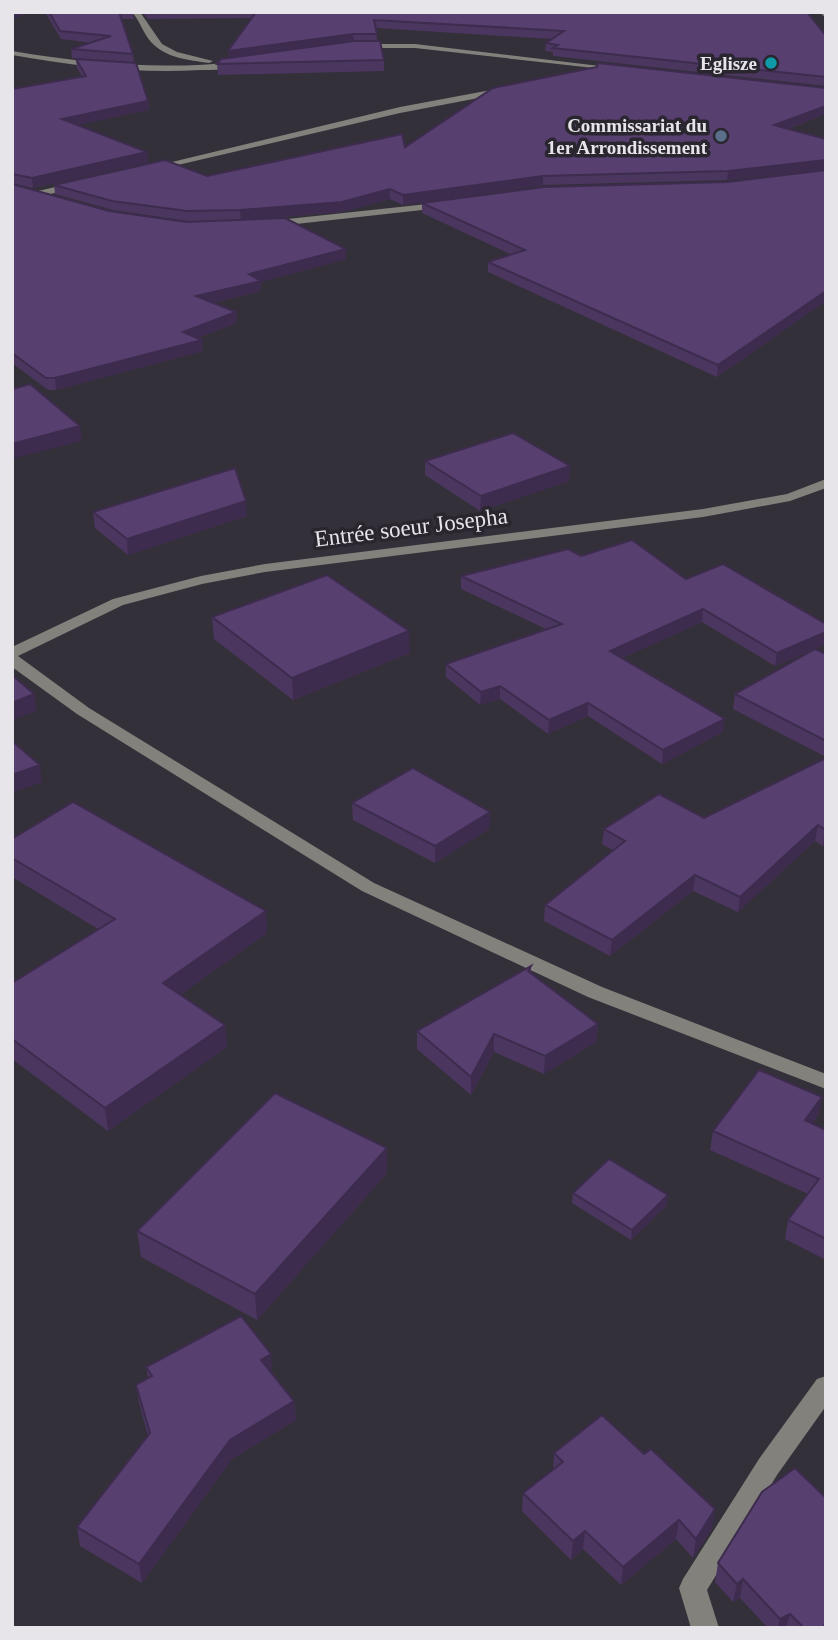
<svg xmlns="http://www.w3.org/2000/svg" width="838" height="1640" viewBox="0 0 838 1640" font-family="Georgia,serif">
	<rect width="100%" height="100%" fill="#343039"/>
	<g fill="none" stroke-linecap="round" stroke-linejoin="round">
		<g fill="#83817c" fill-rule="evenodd">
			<path d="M132,12H140L162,44L177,52L213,61L209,63C189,60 165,58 151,42C143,33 140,21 132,12Z"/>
			<path d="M819,12H826V18Z"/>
			<path d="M359,44H415L625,69L621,71L415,48H356Z"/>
			<path d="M12,51C88,64 162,70 238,62L242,64C231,70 213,70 200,70C137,74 75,66 12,55Z"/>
			<path d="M507,87L510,92L400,113L152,171L147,168L400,107Z"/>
			<path d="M77,182L82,185L80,187L12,203V197Z"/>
			<path d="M446,202L451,205L449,207L269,227L264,224L269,221Z"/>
			<path d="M826,479V488L790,501L703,517L265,572L202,584L123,605L18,656L89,708L374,883L602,987L826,1074V1089L588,997L362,891L77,714L12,667V647L113,599L201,576L265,564L703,509L787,494Z"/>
			<path d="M826,1376V1406L777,1475L707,1590L719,1628H691L679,1588L683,1579L759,1459L817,1379Z"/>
		</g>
	</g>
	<g fill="#4b365f">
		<path d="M45,12H133L134,19H122L133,54L134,63L72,58L71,49L92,43L61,39Z"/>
		<path d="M142,12H807L826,36V86L553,56V52L545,51L546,43L552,39L376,28L377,41L384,60V71L218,75L217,64L228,58L251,18L148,19Z"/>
		<path d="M76,59L148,101L149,110L77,125L148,162L33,188L12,183V89L82,76L77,68Z"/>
		<path d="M826,88V114L788,129L826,139V169L727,180L543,185L403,205L390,199L342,212L257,219L346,259L261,282V291L213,303L236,312L237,323L197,338L203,351L56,390H48L12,363V184L109,211L187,222L220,221H188L113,210L55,194L54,185L207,176L405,147Z"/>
		<path d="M826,170V301L717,377L488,272V262L512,255L422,213V203L728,182Z"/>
		<path d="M425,461L570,466L569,481L480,511L425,475Z"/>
		<path d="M93,512L247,516L128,555L95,528Z"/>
		<path d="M581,556L686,579L826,624V644L815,649L826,654V757L733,709L735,694L815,649L775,666L702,622L622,658L723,732L662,764L588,716L548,734L500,699L480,705L446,677V664L546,629L461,589V576Z"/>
		<path d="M212,617L410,653L293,700L214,639Z"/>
		<path d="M826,758V844L823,846L815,841L738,912L693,891L610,956L544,921L545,905L614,851L602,844L604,829L704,818Z"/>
		<path d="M352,803L490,812L489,829L435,863L353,820Z"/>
		<path d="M12,839L266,911L267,933L180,995L225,1025L227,1047L108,1131L12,1059V983L98,929L12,877Z"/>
		<path d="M531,966V973L598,1024L596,1042L544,1074L494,1052L471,1095L417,1049V1031Z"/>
		<path d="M822,1097L818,1115L812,1124L826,1130V1260L785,1239L788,1220L808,1194L710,1150L713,1131Z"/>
		<path d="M387,1148V1173L257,1320L141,1257L137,1231Z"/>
		<path d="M573,1193L668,1195L667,1205L631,1240L572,1203Z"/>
		<path d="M146,1367L272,1373L294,1401L296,1420L232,1459L142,1583L80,1546L77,1527L148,1436L139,1403L136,1385L148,1378Z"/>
		<path d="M554,1453L712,1528L693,1558L676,1539L621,1585L583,1549L571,1560L522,1511L523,1493L553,1469Z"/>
		<path d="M718,1563L826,1628H768L740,1598L733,1602L715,1582Z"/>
	</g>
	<g fill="#3d2c4e">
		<path d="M12,12H29L12,20Z"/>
		<path d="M353,34L354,42L229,59L228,51Z"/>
		<path d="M148,101L149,110L63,128L62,119Z"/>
		<path d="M826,106V114L773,134L774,125Z"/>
		<path d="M147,152L148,162L33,188L32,178Z"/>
		<path d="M826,160V169L727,180L728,171Z"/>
		<path d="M543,176V185L403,205V195Z"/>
		<path d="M390,189V199L342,212L241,220L240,210Z"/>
		<path d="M346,249V259L261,282V291L197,307L196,296L249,274Z"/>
		<path d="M826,291V301L717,377L718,365Z"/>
		<path d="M236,312L237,323L184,343L183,332Z"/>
		<path d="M202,340L203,351L56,390L55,378Z"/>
		<path d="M80,426L82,441L12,459V444Z"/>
		<path d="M570,466L569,481L480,511L481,496Z"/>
		<path d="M246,501L247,516L128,555L127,539Z"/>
		<path d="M703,609L702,622L609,664L610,651Z"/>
		<path d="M409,631L410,653L293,700L292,678Z"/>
		<path d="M826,632V644L775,666L777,653Z"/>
		<path d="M500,686V699L480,705L481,692Z"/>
		<path d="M34,694L37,711L12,720V703Z"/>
		<path d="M588,703V716L548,734L549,720Z"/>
		<path d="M725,719L723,732L662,764L663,750Z"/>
		<path d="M40,765L42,782L12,793V775Z"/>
		<path d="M490,812L489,829L435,863V846Z"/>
		<path d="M818,825L815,841L738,912L740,897Z"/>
		<path d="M825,830L826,844L823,846Z"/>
		<path d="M695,875L693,891L610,956L612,940Z"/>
		<path d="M266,911L267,933L166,1005L163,983Z"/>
		<path d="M598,1024L596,1042L544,1074L545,1056Z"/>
		<path d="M225,1025L227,1047L108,1131L105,1108Z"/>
		<path d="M494,1034V1052L471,1095V1077Z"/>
		<path d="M822,1097L818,1115L802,1139L805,1120Z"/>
		<path d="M387,1148V1173L257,1320L255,1294Z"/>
		<path d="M668,1195L667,1205L631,1240L632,1230Z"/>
		<path d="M271,1354L272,1373L261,1360Z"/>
		<path d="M294,1401L296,1420L232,1459L142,1583L139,1564L230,1440Z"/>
		<path d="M715,1509L712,1528L693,1558L696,1539Z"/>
		<path d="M679,1520L676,1539L621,1585L623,1567Z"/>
		<path d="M585,1531L583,1549L571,1560L573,1541Z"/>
		<path d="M743,1579L740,1598L733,1602L737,1584Z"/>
		<path d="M790,1614L786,1628H778L780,1619Z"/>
	</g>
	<g fill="#573f6f" stroke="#3d2c4e" stroke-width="2">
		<path d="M49,12H119L133,54L71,49L111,36L60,31Z"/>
		<path d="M256,12H807L826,36V77L553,48L558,45L546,43L564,31L374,20L377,34H353L228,51Z"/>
		<path d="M354,41H380L384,60L217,64L221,59Z"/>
		<path d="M76,59L136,63L148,101L62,119L147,152L32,178L12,174V89L86,76Z"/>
		<path d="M598,63L826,88V106L774,125L826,139V160L728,171L543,176L403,195L390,189L342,202L240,210L187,211L112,201L54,185L165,160L207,176L402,134L405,147L493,88L597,67Z"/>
		<path d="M826,170V291L718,365L488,262L525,250L422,203L544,187L728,182Z"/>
		<path d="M12,184L109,211L187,222L285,218L346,249L249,274L261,281L196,296L236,312L183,332L202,340L55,378H46L12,353Z"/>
		<path d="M30,384L80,426L12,444V389Z"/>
		<path d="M513,433L570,466L481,496L425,461Z"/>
		<path d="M235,468L246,501L127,539L93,512Z"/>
		<path d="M632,540L686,579L723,564L826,624V632L777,653L703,609L610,651L725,719L663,750L588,703L549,720L500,686L481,692L446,664L562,624L461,576L568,549L581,556Z"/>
		<path d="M327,575L409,631L292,678L212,617Z"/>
		<path d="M815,649L826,654V741L735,694Z"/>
		<path d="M12,675L34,694L12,703Z"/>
		<path d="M12,741L40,765L12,775Z"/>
		<path d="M826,758V830L818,825L740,897L695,875L612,940L545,905L625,841L604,829L659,794L704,818Z"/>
		<path d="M413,768L490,812L435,846L352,803Z"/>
		<path d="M73,802L266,911L163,983L225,1025L105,1108L12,1039V983L115,919L12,858V839Z"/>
		<path d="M531,966L528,971L598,1024L545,1056L494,1034L471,1077L417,1031Z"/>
		<path d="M759,1070L822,1097L805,1120L826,1130V1239L788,1220L819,1179L713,1131Z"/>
		<path d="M275,1093L387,1148L255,1294L137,1231Z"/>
		<path d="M609,1159L668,1195L632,1230L573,1193Z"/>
		<path d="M241,1316L271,1354L261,1360L294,1401L230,1440L139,1564L77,1527L150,1433L136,1385L152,1376L146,1367Z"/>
		<path d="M602,1415L644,1454L651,1449L715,1509L696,1539L679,1520L623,1567L585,1531L573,1541L523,1493L563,1462L554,1453Z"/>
		<path d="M795,1468L826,1498V1624L821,1628H804L790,1614L780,1619L743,1579L737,1584L718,1563L762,1492Z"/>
	</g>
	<circle fill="#0f9aa8" stroke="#2a262f" stroke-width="2.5" cx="771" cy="63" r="7"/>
	<circle fill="#5c6f8a" stroke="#2a262f" stroke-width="2.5" cx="721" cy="136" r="7"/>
	<g text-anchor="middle" stroke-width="7" stroke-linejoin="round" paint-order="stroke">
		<g font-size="19" font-weight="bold" fill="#e7e4ea" stroke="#2a262f" text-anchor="end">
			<text x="757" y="70">Eglisze</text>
			<text x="707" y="132">Commissariat du<tspan x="707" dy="22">1er Arrondissement</tspan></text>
		</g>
		<g font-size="23" fill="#e7e4ea" stroke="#2a262f">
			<text transform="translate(411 527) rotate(-7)" y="8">Entrée soeur Josepha</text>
		</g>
	</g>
	<rect width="838" height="1640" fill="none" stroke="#e7e4ea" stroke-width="28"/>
</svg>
